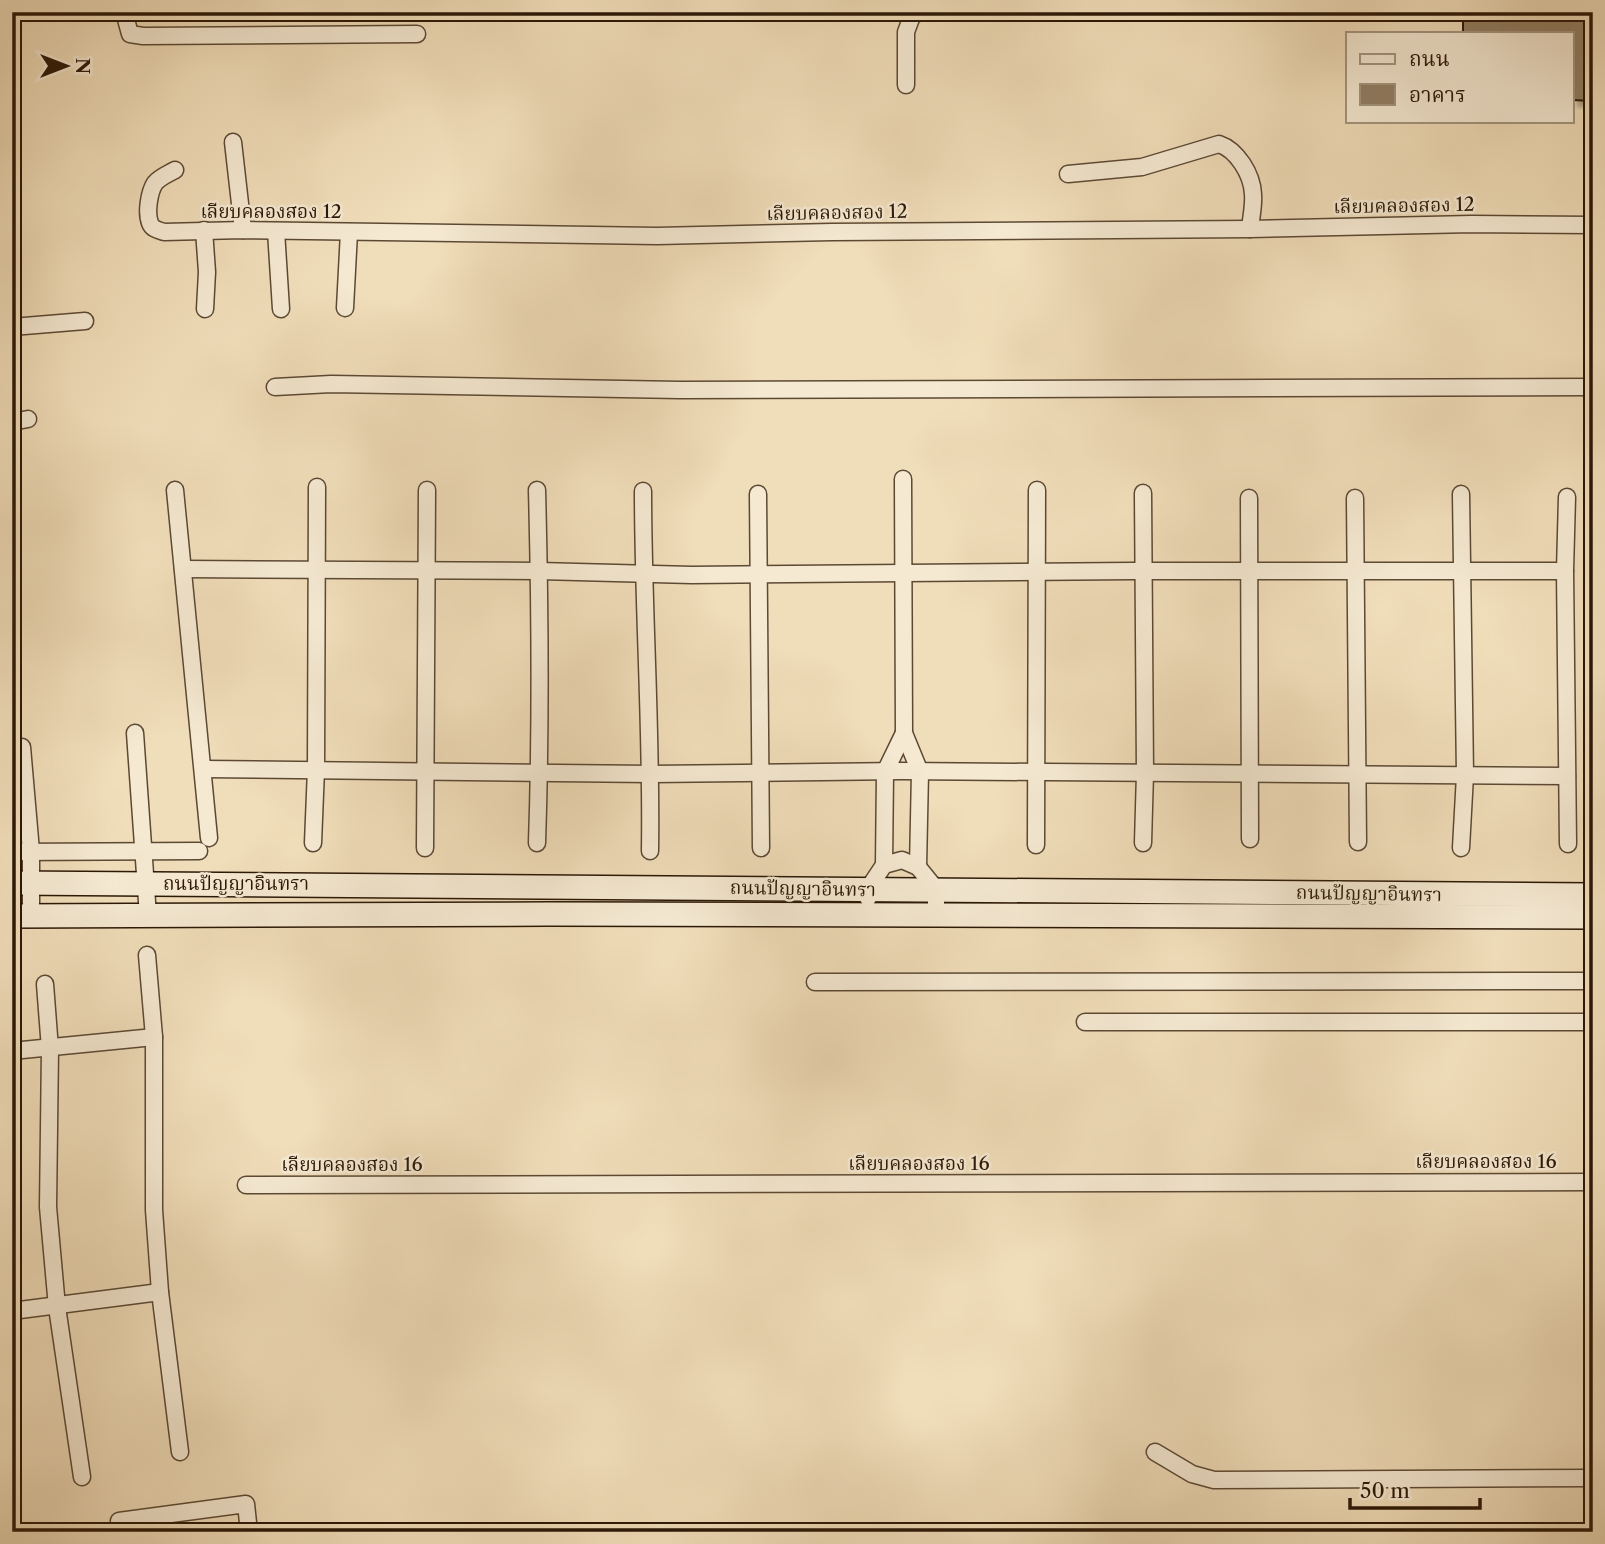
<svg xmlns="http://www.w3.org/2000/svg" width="1605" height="1544" viewBox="0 0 1605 1544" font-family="'Libre Caslon Text','Noto Serif Thai',serif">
	<defs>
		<filter id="shadow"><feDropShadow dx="6" dy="6" stdDeviation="2" flood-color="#0004"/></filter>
	</defs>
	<rect width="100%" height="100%" fill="#f0ddb9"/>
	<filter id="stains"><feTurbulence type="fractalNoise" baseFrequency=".00286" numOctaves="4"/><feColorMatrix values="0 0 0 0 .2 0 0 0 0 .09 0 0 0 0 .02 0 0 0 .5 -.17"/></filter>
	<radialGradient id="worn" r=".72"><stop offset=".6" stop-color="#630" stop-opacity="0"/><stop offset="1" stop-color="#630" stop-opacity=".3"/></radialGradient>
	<path fill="#917e64" stroke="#2b1807" stroke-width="2" filter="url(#shadow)" d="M1463,17L1593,18V101L1572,100V33H1463Z"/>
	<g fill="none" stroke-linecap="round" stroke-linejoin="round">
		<g stroke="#5c4934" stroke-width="19">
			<g id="street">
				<path d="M124,12L130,34L143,36L417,34"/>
				<path d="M906,85V32L912,16L919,12"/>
				<path d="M233,142L243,230"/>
				<path d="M175,170C168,174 160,177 155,183C149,192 146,213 150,223C152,229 158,230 164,232L243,230L657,236L832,232L1250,229L1472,224L1593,225"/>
				<path d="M1068,174L1142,167L1219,144C1237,150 1252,174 1253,194C1254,205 1251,218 1250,229"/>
				<path d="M204,230L207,272L205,309"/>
				<path d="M276,231L281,309"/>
				<path d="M345,308L349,232"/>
				<path d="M12,327L85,321"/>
				<path d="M275,387L331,384L680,390L1593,387"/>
				<path d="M12,422L28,419"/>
				<path d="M903,479L904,733L920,772L918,867"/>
				<path d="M175,490L209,838"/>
				<path d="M537,490C540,607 541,725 537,843"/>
				<path d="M643,491C643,611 652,731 650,851"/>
				<path d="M758,494L761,848"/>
				<path d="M1461,494L1465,775L1461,848"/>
				<path d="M1567,497L1565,571L1568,844"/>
				<path d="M1249,498L1250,839"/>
				<path d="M1355,498L1358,842"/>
				<path d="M183,569L539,571L692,575L1133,571H1565"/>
				<path d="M135,733L148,916"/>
				<path d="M22,747L31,851V916"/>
				<path d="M204,769L652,774L901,771L1567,776"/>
				<path d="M313,843L316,769L317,487"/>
				<path d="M1143,843L1145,773L1143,493"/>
				<path d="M1036,845L1037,490"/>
				<path d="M425,848L427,490"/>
				<path d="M12,852L199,851"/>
				<path d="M884,865L885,772L904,733"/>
				<path d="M868,898V889L884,865L902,860L918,867L936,889V915"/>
				<path d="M147,955L154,1037V1210L160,1292L180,1452"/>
				<path d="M815,982L1593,981"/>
				<path d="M45,984L50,1049L48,1207L57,1307L82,1477"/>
				<path d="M1085,1022H1593"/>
				<path d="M12,1051L154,1037"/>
				<path d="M246,1185L1593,1182"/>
				<path d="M12,1311L160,1292"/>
				<path d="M1155,1452L1192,1474L1214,1480L1593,1478"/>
				<path d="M120,1532L119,1521L246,1504L249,1532"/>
			</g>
		</g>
		<g stroke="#2b1807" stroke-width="26">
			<g id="secondary">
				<path d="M12,883L1593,895"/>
				<path d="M12,916L547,914L1593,917"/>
			</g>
		</g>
		<use href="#street" stroke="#f5e9d2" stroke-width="16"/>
		<use href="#secondary" stroke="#f5e9d2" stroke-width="23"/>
	</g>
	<g text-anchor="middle" stroke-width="5" stroke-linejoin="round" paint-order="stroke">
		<g font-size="19" fill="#2b1807" stroke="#f5e9d2">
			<text transform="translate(1404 205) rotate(-1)" y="7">เลียบคลองสอง 12</text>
			<text x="271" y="218">เลียบคลองสอง 12</text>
			<text transform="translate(837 212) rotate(-1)" y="7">เลียบคลองสอง 12</text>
			<text x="236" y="890">ถนนปัญญาอินทรา</text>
			<text transform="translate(803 888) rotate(1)" y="7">ถนนปัญญาอินทรา</text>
			<text transform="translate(1369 893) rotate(1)" y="7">ถนนปัญญาอินทรา</text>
			<text x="1486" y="1168">เลียบคลองสอง 16</text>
			<text x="919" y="1170">เลียบคลองสอง 16</text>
			<text x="352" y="1171">เลียบคลองสอง 16</text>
		</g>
	</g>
	<rect width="1605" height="1544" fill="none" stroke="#f0ddb9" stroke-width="42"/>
	<rect x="14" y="14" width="1577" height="1516" fill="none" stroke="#2b1807" stroke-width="3.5"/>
	<rect x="21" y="21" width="1563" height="1502" fill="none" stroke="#2b1807" stroke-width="2"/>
	<rect x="1346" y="32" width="228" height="91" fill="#f5e9d2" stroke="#a49581" stroke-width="2"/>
	<rect x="1360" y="54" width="35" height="10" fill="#f5e9d2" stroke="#a49581" stroke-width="2"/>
	<text x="1409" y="66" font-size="21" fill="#2b1807">ถนน</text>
	<rect x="1360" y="84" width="35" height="21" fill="#917e64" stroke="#a49581" stroke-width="2"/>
	<text x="1409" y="102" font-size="21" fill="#2b1807">อาคาร</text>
	<g transform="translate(66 66) rotate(90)" stroke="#f5e9d2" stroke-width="5" paint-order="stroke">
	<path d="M0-5L12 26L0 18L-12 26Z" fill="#2b1807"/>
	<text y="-10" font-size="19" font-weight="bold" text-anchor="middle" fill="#2b1807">N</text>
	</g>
	<path d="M1350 1498v10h130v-10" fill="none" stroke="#2b1807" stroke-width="3.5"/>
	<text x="1360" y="1498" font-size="21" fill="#2b1807" stroke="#f5e9d2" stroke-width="5" paint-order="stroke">50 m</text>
	<rect width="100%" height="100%" filter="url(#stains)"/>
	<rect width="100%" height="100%" fill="url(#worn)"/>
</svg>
